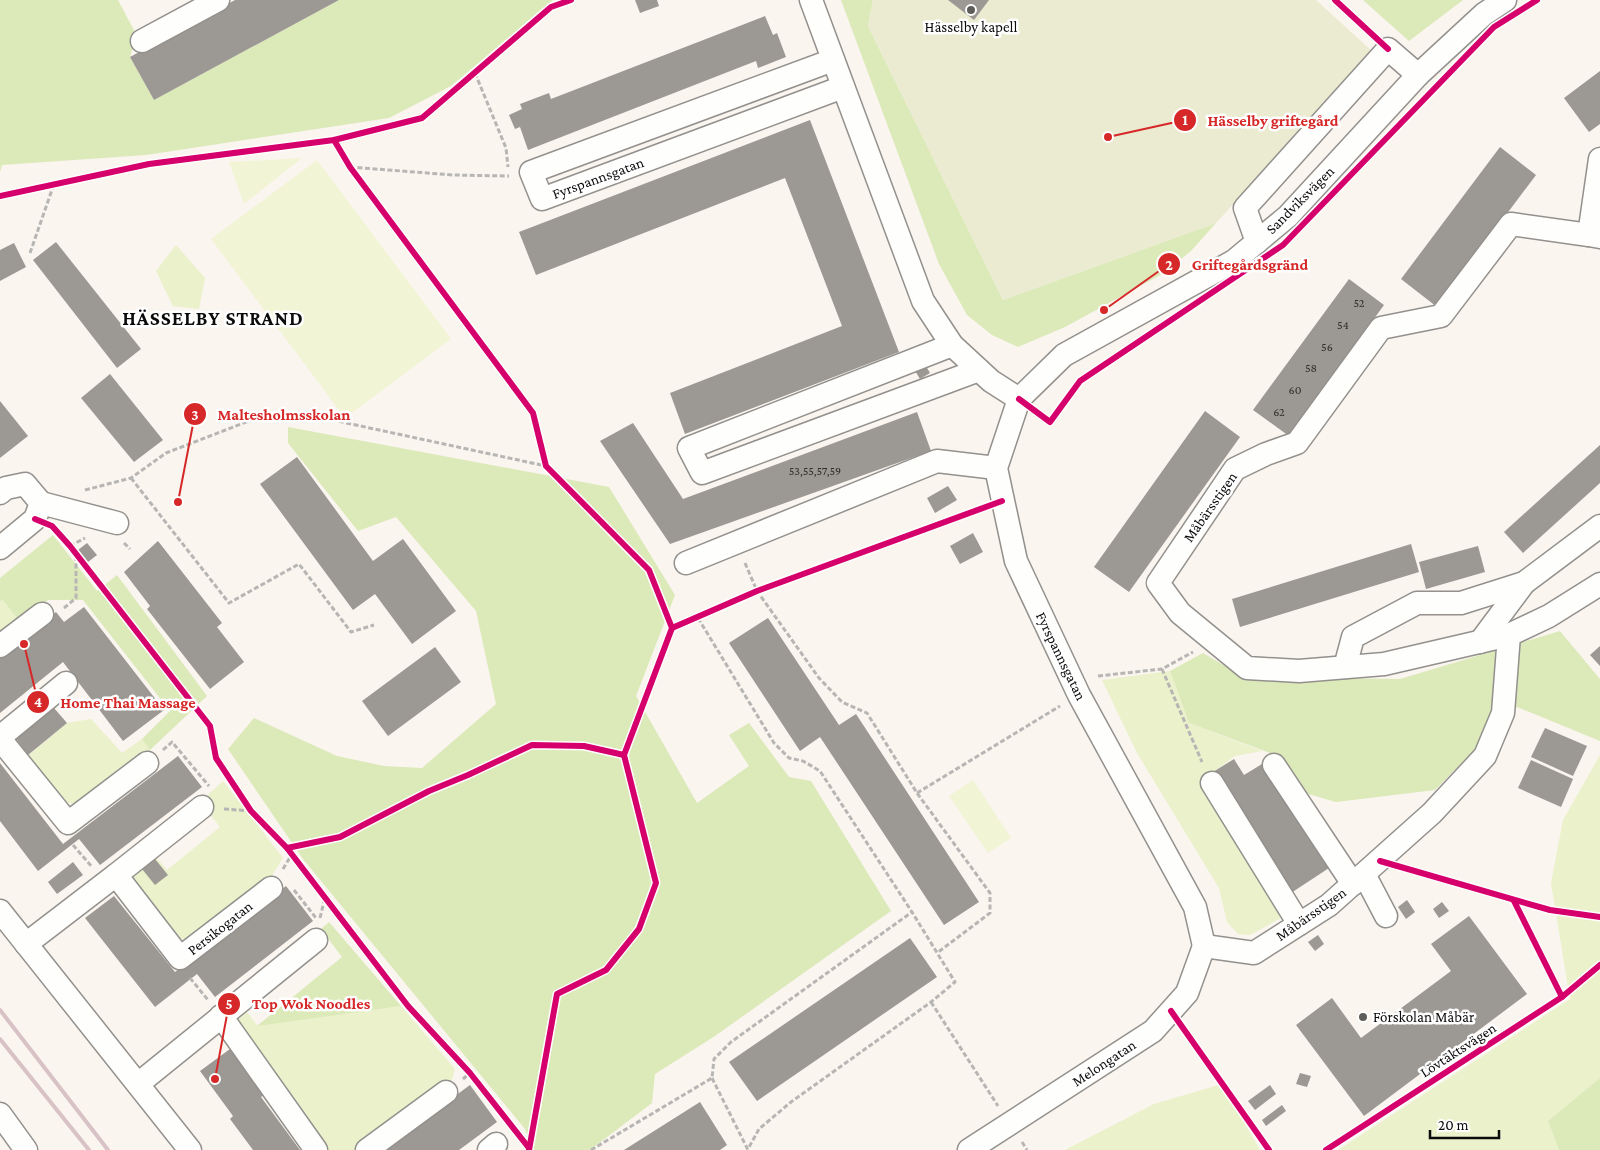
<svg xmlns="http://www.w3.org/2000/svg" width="1600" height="1150" viewBox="0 0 1600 1150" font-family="'Crimson Pro',serif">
	<rect width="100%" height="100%" fill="#faf5ee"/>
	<g fill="#eaf1cb">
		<path d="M176,245L205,278L199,309L173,306L156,271Z"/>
		<path d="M3,600L20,622L0,640V601Z"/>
		<path d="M1170,671L1189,723L1262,751L1235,756L1201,781L1283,917L1250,935L1238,934L1227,922L1219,888L1137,753L1102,680Z"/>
		<path d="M91,719L122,753L142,739L150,750L88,800L75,804L57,800L17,749L20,745L29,755L67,723Z"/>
		<path d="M1600,755V1078L1548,1121L1559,1150H1338L1570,999L1551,883L1563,820Z"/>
		<path d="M223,781L283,858L265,886L193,939H183L170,933L131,882L134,869L153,854L167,870L220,827L200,802Z"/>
		<path d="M401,1006L455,1069L451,1083L362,1150H326L233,1022L246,1011L257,1025Z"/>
		<path d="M1222,1084L1260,1150H1065L1154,1104Z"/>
	</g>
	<g fill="#dce9b9">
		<path d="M0,0H118L136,34L130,57L154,100L339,0H553L451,86L389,118L146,155L2,165L0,172Z"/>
		<path d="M841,0H873L868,26L1003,300L1216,223L1191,251L1164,273L1065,327L1018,347L992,335L967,315L939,264Z"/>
		<path d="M1363,0H1463L1409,41Z"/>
		<path d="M288,427L609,487L675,595L636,696L697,803L749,766L729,735L749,723L789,777L811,781L891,911L715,1036L655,1074L652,1103L590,1150H532L525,1129L303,859L228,749L254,718L337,756L384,766L422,768L496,704L476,611L396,517L358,531L288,443Z"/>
		<path d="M53,535L97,591L117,575L207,696L150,750L142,739L170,711L83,600H48L20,622L3,600L0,601V578Z"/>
		<path d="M1560,631L1600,679V741L1517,707L1435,790L1336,802L1305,793L1278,756L1189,723L1170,671L1203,653L1244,677L1400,679Z"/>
		<path d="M329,922L401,1006L257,1026L342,957L321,929Z"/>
		<path d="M1600,1078V1150H1559L1548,1121Z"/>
	</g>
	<path fill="#eaebd1" d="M873,0H1316L1373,52L1216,223L1003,300L868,26Z"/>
	<g fill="#f2f4d6">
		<path d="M302,158L244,204L229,162Z"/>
		<path d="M317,160L451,339L345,418L211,239Z"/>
		<path d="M973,780L1011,838L988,853L949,796Z"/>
	</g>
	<g fill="#9c9894">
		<path d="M235,0H339L154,100L130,57Z"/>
		<path d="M635,0H657L659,6L640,13Z"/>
		<path d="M948,0H989L974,20Z"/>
		<path d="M765,16L773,35L777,33L786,57L758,68L756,61L528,150L520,127L515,129L509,115L522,109L520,104L549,93L551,99Z"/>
		<path d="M1600,71V124L1589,132L1564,98Z"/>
		<path d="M810,120L899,352L685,434L670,393L842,326L785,178L536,275L519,232Z"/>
		<path d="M1500,147L1536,175L1437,307L1401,279Z"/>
		<path d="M56,242L141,349L117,368L33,260Z"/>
		<path d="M14,243L26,267L0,281V250Z"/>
		<path d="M1349,279L1384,305L1289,436L1253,410Z"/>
		<path d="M924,363L930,373L920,379L914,369Z"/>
		<path d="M110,374L163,440L134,462L81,398Z"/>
		<path d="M0,401L28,436L0,458Z"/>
		<path d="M1205,411L1240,437L1129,592L1094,567Z"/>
		<path d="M917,412L931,451L670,544L600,441L633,423L683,499Z"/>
		<path d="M1600,445V483L1523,553L1504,532Z"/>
		<path d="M297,457L373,561L403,539L456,611L412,644L375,594L353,610L260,484Z"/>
		<path d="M948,486L957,500L935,513L927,498Z"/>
		<path d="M973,533L983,552L960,564L950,546Z"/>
		<path d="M158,541L222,623L217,627L244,662L210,689L147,609L150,606L124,572Z"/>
		<path d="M87,543L97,555L88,562L78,550Z"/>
		<path d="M1411,544L1419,572L1240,627L1232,599Z"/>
		<path d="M1478,546L1485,572L1426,589L1419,562Z"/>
		<path d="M84,607L164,710L123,741L63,662L0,713V657L56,612L64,622Z"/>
		<path d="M768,618L839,725L856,714L979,902L944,925L820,737L800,751L729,643Z"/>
		<path d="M1600,646V666L1590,655Z"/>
		<path d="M435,647L461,682L388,736L362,701Z"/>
		<path d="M54,708L67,723L28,755L16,739Z"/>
		<path d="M1545,728L1587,746L1573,776L1531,757Z"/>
		<path d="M178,756L202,787L100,865L79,839L38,871L0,821V763L63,844Z"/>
		<path d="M1234,759L1244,775L1262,764L1329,868L1291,893L1213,772Z"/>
		<path d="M1531,760L1573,779L1561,807L1518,788Z"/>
		<path d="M155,859L168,875L155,885L142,869Z"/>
		<path d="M73,862L83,875L57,894L48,882Z"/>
		<path d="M286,886L313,921L215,997L197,974L155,1007L85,918L114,896L175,972Z"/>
		<path d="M1407,900L1415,912L1406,919L1398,907Z"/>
		<path d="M1442,902L1449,911L1439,918L1433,909Z"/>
		<path d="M1469,916L1527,994L1364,1116L1296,1025L1332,998L1361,1038L1451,971L1431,944Z"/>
		<path d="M1318,935L1324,944L1315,951L1308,942Z"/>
		<path d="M910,938L937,977L757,1101L729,1062Z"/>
		<path d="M230,1049L264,1095L261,1097L300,1150H253L230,1119L233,1116L200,1071Z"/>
		<path d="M1300,1073L1311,1076L1307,1087L1296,1084Z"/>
		<path d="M470,1085L497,1122L459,1150H381Z"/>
		<path d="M1270,1085L1276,1094L1255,1110L1248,1101Z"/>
		<path d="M700,1102L727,1145L720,1150H624Z"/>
		<path d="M1282,1105L1286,1111L1266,1126L1262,1120Z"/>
	</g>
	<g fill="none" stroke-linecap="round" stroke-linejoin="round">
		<g stroke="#93908d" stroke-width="25">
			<g id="minor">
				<path d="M811,0L923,301L952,345L991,381L1019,399"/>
				<path d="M142,41L218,0"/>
				<path d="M833,60L531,172L542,199L843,87"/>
				<path d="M1600,159L1589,235L1600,237"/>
				<path d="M1257,242L1245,208L1388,49L1418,75"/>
				<path d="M952,345L689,448L702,473L979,370"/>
				<path d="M0,493L6,488L25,484L41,503L35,519L0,548"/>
				<path d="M41,503L117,523"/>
				<path d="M686,563L937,461L996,468"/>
				<path d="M1509,635L1384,664L1299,671L1247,668L1180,613L1158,583L1235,469L1266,454L1297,443L1381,328L1441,316L1511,224L1589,235"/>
				<path d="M1480,642L1524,583"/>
				<path d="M0,646L42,614"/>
				<path d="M1345,667L1353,637L1417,603H1461L1524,583L1600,526"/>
				<path d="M0,737L66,683"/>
				<path d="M0,739L68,823L147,763"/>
				<path d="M1274,765L1353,884"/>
				<path d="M1212,783L1299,924"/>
				<path d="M1364,874L1386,916"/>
				<path d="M116,875L202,807"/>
				<path d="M0,911L190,1150"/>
				<path d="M26,944L116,875L180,958L271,888"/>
				<path d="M1204,946L1195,907L1079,695L1016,561L996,468L1019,399L1064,355L1234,261L1288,216L1418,75L1484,14L1505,0"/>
				<path d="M1204,946L1254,953L1329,905L1432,813L1485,756L1503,713L1509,635L1549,616L1600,584"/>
				<path d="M221,1016L316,1150"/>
				<path d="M138,1084L316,940"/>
				<path d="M0,1114L26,1150"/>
				<path d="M367,1150L446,1092"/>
				<path d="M489,1150L496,1144"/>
				<path d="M969,1150L1153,1031L1187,993L1204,946"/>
			</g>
		</g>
		<g stroke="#b7b6b5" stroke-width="3" stroke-dasharray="5 2.5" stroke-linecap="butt">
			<path d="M475,73L506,148L508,167"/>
			<path d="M350,167L453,175L509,176"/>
			<path d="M30,253L54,184"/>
			<path d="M131,478L229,603L299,564L351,632L374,625"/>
			<path d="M85,490L131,478L166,453L254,419H328L546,466"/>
			<path d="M124,543L130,549"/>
			<path d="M70,546L85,538"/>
			<path d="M745,563L757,591L819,678L842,702L867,713L917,793L990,893V913L937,953"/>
			<path d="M64,608L76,598V554"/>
			<path d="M698,618L774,743L789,758L803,761L820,771L912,912L955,982L931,1002L791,1102L759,1129L748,1149"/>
			<path d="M1162,669L1202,762"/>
			<path d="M1098,676L1162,669L1193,652"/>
			<path d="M163,750L172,742L209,786"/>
			<path d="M917,793L1060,706"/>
			<path d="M224,809L251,811"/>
			<path d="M73,845L92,867"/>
			<path d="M283,869L292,854"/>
			<path d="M294,890L316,918"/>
			<path d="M320,918L325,897"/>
			<path d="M190,978L208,1000"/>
			<path d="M931,1002L998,1106"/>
			<path d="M712,1078L748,1150"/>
			<path d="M463,1079L470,1073"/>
			<path d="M1022,1142L1027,1150"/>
			<path d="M591,1150L712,1078L714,1059L731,1042L912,912"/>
		</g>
		<use href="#minor" stroke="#fefefc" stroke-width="22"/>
		<g stroke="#d8c2c6" stroke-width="4">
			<path d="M0,1010L108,1150"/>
			<path d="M0,1039L89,1150"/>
		</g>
		<g stroke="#fff" stroke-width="9">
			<g id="cycleway">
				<path d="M1335,0L1388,49"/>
				<path d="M334,140L350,167L533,413L546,466L649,570L672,628L757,591L1002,501"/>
				<path d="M0,196L149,164L334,140L422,118L551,7L571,0"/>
				<path d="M1019,399L1050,422L1080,381L1283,245L1494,27L1537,0"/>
				<path d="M35,519L52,526L70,546L210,726L216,758L251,811L287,848L408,1006L470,1073L529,1148"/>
				<path d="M287,848L340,837L429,791L468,775L532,745L584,746L624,755"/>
				<path d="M1380,861L1550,910L1600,917"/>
				<path d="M1514,901L1562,997"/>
				<path d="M1171,1011L1269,1150"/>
				<path d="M529,1150L557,994L606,970L639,929L656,883L624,755L672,628"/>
				<path d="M1326,1150L1562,997L1600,965"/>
			</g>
		</g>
		<use href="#cycleway" stroke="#d6006c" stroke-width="6"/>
	</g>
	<g fill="#5f5d5a" stroke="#fff" stroke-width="2">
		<circle cx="971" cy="10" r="5"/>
		<circle cx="1363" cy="1017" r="5"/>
	</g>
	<g text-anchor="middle" stroke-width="5" stroke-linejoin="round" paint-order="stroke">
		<g font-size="12" fill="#2f2e2d">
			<text x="1359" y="307">52</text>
			<text x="1343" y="329">54</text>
			<text x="1327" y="351">56</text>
			<text x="1311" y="372">58</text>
			<text x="1295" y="394">60</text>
			<text x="1279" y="416">62</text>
			<text x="815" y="475">53,55,57,59</text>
		</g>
		<g font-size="15" fill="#0b0b0b" stroke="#fff">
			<text x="971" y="32">Hässelby kapell</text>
			<text x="1373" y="1022" text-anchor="start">Förskolan Måbär</text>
		</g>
		<g font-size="15" fill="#0b0b0b" stroke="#fff">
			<text transform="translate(598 178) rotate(-20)" y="5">Fyrspannsgatan</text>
			<text transform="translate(1300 200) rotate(-45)" y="5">Sandviksvägen</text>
			<text transform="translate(1210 507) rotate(-55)" y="5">Måbärsstigen</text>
			<text transform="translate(1061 656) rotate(64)" y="5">Fyrspannsgatan</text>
			<text transform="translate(1311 914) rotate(-35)" y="5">Måbärsstigen</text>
			<text transform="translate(220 928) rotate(-38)" y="5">Persikogatan</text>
			<text transform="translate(1458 1050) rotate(-33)" y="5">Lövtäktsvägen</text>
			<text transform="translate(1104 1063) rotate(-33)" y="5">Melongatan</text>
		</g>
		<g font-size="20" font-weight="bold" letter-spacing="1" fill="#0b0b0b" stroke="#fff">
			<text x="213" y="325">HÄSSELBY STRAND</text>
		</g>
	</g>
	<path fill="none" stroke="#d62828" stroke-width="2" d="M1108 137L1185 120M1104 310L1169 264M178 502L195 414M24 644L38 702M215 1079L229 1004"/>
	<g fill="#d62828" stroke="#fff" stroke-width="2">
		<circle cx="1108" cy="137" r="5"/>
		<circle cx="1104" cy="310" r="5"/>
		<circle cx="178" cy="502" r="5"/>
		<circle cx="24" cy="644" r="5"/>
		<circle cx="215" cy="1079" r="5"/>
		<circle cx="1185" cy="120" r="12"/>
		<circle cx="1169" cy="264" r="12"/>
		<circle cx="195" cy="414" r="12"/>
		<circle cx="38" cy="702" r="12"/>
		<circle cx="229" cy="1004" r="12"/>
	</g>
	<g font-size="15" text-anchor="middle" font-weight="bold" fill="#fff">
		<text x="1185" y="125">1</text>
		<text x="1169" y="270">2</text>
		<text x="195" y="420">3</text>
		<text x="38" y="707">4</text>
		<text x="229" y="1009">5</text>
	</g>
	<g font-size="16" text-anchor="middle" font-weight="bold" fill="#d62828" stroke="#fff" stroke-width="5" stroke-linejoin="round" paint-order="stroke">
		<text x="1273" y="126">Hässelby griftegård</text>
		<text x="1250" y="270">Griftegårdsgränd</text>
		<text x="284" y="420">Maltesholmsskolan</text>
		<text x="128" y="708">Home Thai Massage</text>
		<text x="311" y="1009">Top Wok Noodles</text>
	</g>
	<path d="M1430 1130v8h69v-8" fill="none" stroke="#0b0b0b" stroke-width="2.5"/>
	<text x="1438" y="1130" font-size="15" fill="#0b0b0b" stroke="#ffffff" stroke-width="4" paint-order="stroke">20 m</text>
</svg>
